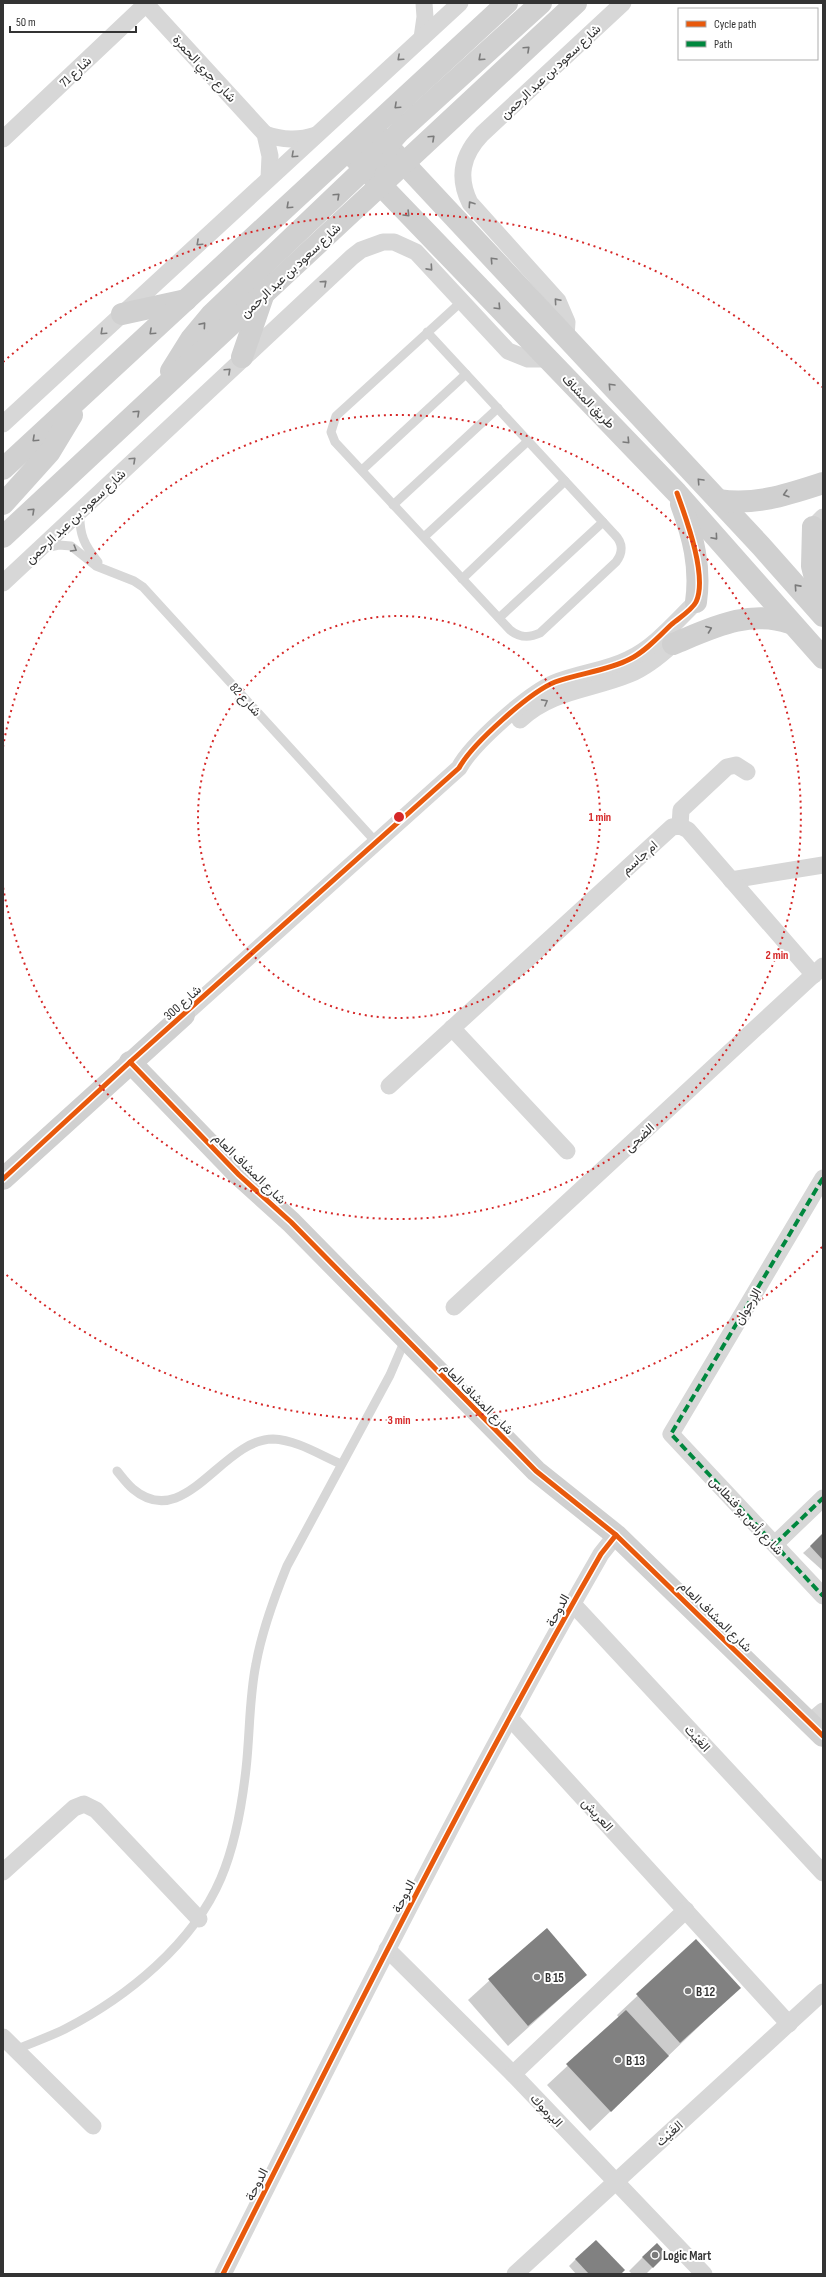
<svg xmlns="http://www.w3.org/2000/svg" width="826" height="2277" viewBox="0 0 826 2277" font-family="'Sofia Sans Condensed',Vazirmatn,sans-serif">
	<rect width="100%" height="100%" fill="#fff"/>
	<g fill="#0003">
		<path d="M823,1535V1571L803,1553Z"/>
		<path d="M546,1929L586,1975L508,2046L468,2000Z"/>
		<path d="M696,1941L739,1988L590,2131L547,2085L619,2018L617,2015Z"/>
		<path d="M666,2254L646,2274H632L629,2271L643,2257Z"/>
		<path d="M576,2259L620,2274H576L569,2266Z"/>
	</g>
	<g fill="#818181">
		<path d="M823,1533V1560L810,1546Z"/>
		<path d="M547,1928L587,1975L528,2026L488,1979Z"/>
		<path d="M696,1939L741,1988L680,2043L636,1994Z"/>
		<path d="M626,2010L669,2056L611,2112L566,2064Z"/>
		<path d="M596,2240L625,2270L621,2274H589L575,2259Z"/>
		<path d="M657,2243L667,2254L653,2268L642,2257Z"/>
	</g>
	<g fill="none" stroke-linecap="round" stroke-linejoin="round">
		<g stroke="#d7d7d7" stroke-width="9">
			<path d="M427,332L615,535C623,543 623,553 616,562L540,633C529,638 520,638 510,630L335,442L331,432L336,416L461,302"/>
			<path d="M362,470L466,374"/>
			<path d="M393,505L498,408"/>
			<path d="M80,512C79,534 84,545 98,562"/>
			<path d="M424,537L528,441"/>
			<path d="M45,548L59,545L71,546L96,566L134,581L143,587L376,842"/>
			<path d="M462,579L565,481"/>
			<path d="M499,618L603,522"/>
			<path d="M117,1471C122,1477 127,1484 133,1489C185,1533 222,1439 273,1439C297,1440 320,1455 341,1464"/>
			<path d="M15,2050C31,2043 49,2037 65,2029C127,1997 193,1944 221,1878C235,1845 242,1805 246,1769C250,1734 249,1698 256,1664C262,1630 274,1598 287,1566L390,1375L405,1340"/>
		</g>
		<g stroke="#d7d7d7" stroke-width="17">
			<path d="M145,3L265,134L270,156L269,178"/>
			<path d="M422,38L425,17L424,3"/>
			<path d="M265,134C283,140 298,141 316,135"/>
			<path d="M3,139L146,4"/>
			<path d="M566,337L567,322L558,301L470,203C457,177 462,155 482,134L623,3"/>
			<path d="M3,424L460,3"/>
			<path d="M813,527L823,517"/>
			<path d="M3,583L352,257L361,250L383,242H394L416,252L508,351L528,359H548"/>
			<path d="M520,720C552,690 592,690 630,674C647,667 660,656 673,644"/>
			<path d="M680,826L681,810L727,767L736,765L747,772"/>
			<path d="M731,880L823,865"/>
			<path d="M184,1015L459,768C472,744 528,694 554,683C578,673 605,671 629,659C655,647 676,621 696,602"/>
			<path d="M452,1028L567,1151"/>
			<path d="M389,1086L672,827L680,826L688,830L814,975"/>
			<path d="M823,1178L671,1434L823,1596"/>
			<path d="M454,1307L823,966"/>
			<path d="M775,1544L823,1498"/>
			<path d="M572,1603L823,1873"/>
			<path d="M510,1718L789,2024"/>
			<path d="M810,1722L823,1711"/>
			<path d="M3,1872L74,1808L84,1804L96,1810L199,1919"/>
			<path d="M387,1949L513,2074L704,2274"/>
			<path d="M3,2037L93,2126"/>
			<path d="M513,2074L686,1910"/>
			<path d="M223,2274C345,2032 466,1789 601,1554L616,1535"/>
			<path d="M515,2274L823,1992"/>
		</g>
		<g stroke="#d0d0d0" stroke-width="22">
			<path d="M372,129L761,546L823,616"/>
			<path d="M348,151L677,493L823,658"/>
			<path d="M382,159L391,141L400,131L541,3"/>
			<path d="M122,314L186,300"/>
			<path d="M242,357L263,296"/>
			<path d="M171,371L191,339L211,315L364,169L372,152V129"/>
			<path d="M3,469L507,3"/>
			<path d="M719,500C755,506 789,494 823,483"/>
			<path d="M3,504L49,453L72,415"/>
			<path d="M681,504C693,536 701,567 696,602"/>
			<path d="M813,527L812,566L823,610"/>
			<path d="M3,537L576,3"/>
			<path d="M673,644C712,628 748,609 790,623"/>
			<path d="M130,1062L239,1175L291,1222L536,1471L616,1535L823,1736"/>
			<path d="M3,1179L184,1015"/>
		</g>
		<g stroke="#00873e" stroke-width="4" stroke-dasharray="8 4" stroke-linecap="butt">
			<path d="M823,1178L671,1434L823,1596"/>
			<path d="M775,1544L823,1498"/>
		</g>
		<g stroke="#fff" stroke-width="8">
			<g id="cycleway">
				<path d="M130,1062L239,1175L291,1222L536,1471L616,1535L823,1736"/>
				<path d="M3,1179L130,1062L459,768C472,744 530,692 555,682C580,673 607,671 630,659C646,651 659,636 672,624C679,618 692,610 696,602C708,577 686,518 677,493"/>
				<path d="M223,2274C345,2032 466,1789 601,1554L616,1535"/>
			</g>
		</g>
		<use href="#cycleway" stroke="#e8590c" stroke-width="5"/>
	</g>
	<defs><path id="oneway-chevron" d="M-2-3.5L2.5 0L-2 3.5" fill="none" stroke-width="1.6" stroke-linecap="round" stroke-linejoin="round"/></defs>
	<g stroke="#7a7a7a">
		<use href="#oneway-chevron" transform="translate(527 49) rotate(-43)"/>
		<use href="#oneway-chevron" transform="translate(481 58) rotate(138)"/>
		<use href="#oneway-chevron" transform="translate(397 106) rotate(137)"/>
		<use href="#oneway-chevron" transform="translate(432 138) rotate(-43)"/>
		<use href="#oneway-chevron" transform="translate(337 196) rotate(-43)"/>
		<use href="#oneway-chevron" transform="translate(289 206) rotate(137)"/>
		<use href="#oneway-chevron" transform="translate(407 214) rotate(46)"/>
		<use href="#oneway-chevron" transform="translate(493 260) rotate(-133)"/>
		<use href="#oneway-chevron" transform="translate(498 307) rotate(46)"/>
		<use href="#oneway-chevron" transform="translate(203 325) rotate(-49)"/>
		<use href="#oneway-chevron" transform="translate(152 332) rotate(137)"/>
		<use href="#oneway-chevron" transform="translate(611 386) rotate(-133)"/>
		<use href="#oneway-chevron" transform="translate(137 413) rotate(-43)"/>
		<use href="#oneway-chevron" transform="translate(35 439) rotate(137)"/>
		<use href="#oneway-chevron" transform="translate(627 441) rotate(46)"/>
		<use href="#oneway-chevron" transform="translate(700 481) rotate(-133)"/>
		<use href="#oneway-chevron" transform="translate(786 494) rotate(164)"/>
		<use href="#oneway-chevron" transform="translate(32 511) rotate(-43)"/>
		<use href="#oneway-chevron" transform="translate(715 537) rotate(49)"/>
		<use href="#oneway-chevron" transform="translate(797 587) rotate(-132)"/>
		<use href="#oneway-chevron" transform="translate(709 629) rotate(-21)"/>
	</g>
	<g stroke="#7d7d7d">
		<use href="#oneway-chevron" transform="translate(400 58) rotate(138)"/>
		<use href="#oneway-chevron" transform="translate(294 155) rotate(137)"/>
		<use href="#oneway-chevron" transform="translate(471 204) rotate(-124)"/>
		<use href="#oneway-chevron" transform="translate(199 243) rotate(137)"/>
		<use href="#oneway-chevron" transform="translate(430 268) rotate(48)"/>
		<use href="#oneway-chevron" transform="translate(324 283) rotate(-42)"/>
		<use href="#oneway-chevron" transform="translate(557 301) rotate(-131)"/>
		<use href="#oneway-chevron" transform="translate(103 332) rotate(137)"/>
		<use href="#oneway-chevron" transform="translate(228 371) rotate(-43)"/>
		<use href="#oneway-chevron" transform="translate(133 460) rotate(-43)"/>
		<use href="#oneway-chevron" transform="translate(74 549) rotate(31)"/>
		<use href="#oneway-chevron" transform="translate(545 702) rotate(-29)"/>
	</g>
	<g fill="none" stroke="#d62828" stroke-width="2" stroke-dasharray="2 4">
		<circle cx="399" cy="817" r="201"/>
		<path d="M3 747A402 402 0 1 1 3 887"/>
		<path d="M822 1247A603 603 0 0 1 3 1272M3 362A603 603 0 0 1 822 387"/>
	</g>
	<g fill="#7a7a7a" stroke="#fff" stroke-width="1.5">
		<circle cx="537" cy="1977" r="4"/>
		<circle cx="688" cy="1991" r="4"/>
		<circle cx="618" cy="2060" r="4"/>
		<circle cx="655" cy="2255" r="4"/>
	</g>
	<g text-anchor="middle" stroke-width="4" stroke-linejoin="round" paint-order="stroke">
		<g font-size="13" fill="#333" stroke="#fff">
			<text transform="translate(205 68) rotate(47)" y="5">شارع جري الحمرة</text>
			<text transform="translate(75 71) rotate(-43)" y="5">شارع 71</text>
			<text transform="translate(550 71) rotate(-43)" y="5">شارع سعود بن عبد الرحمن</text>
			<text transform="translate(290 270) rotate(-43)" y="5">شارع سعود بن عبد الرحمن</text>
			<text transform="translate(589 401) rotate(46)" y="5">طريق المشاف</text>
			<text transform="translate(75 516) rotate(-43)" y="5">شارع سعود بن عبد الرحمن</text>
			<text transform="translate(246 699) rotate(48)" y="5">شارع 82</text>
			<text transform="translate(639 857) rotate(-42)" y="5">ام جاسم</text>
			<text transform="translate(182 1002) rotate(-42)" y="5">شارع 300</text>
			<text transform="translate(639 1137) rotate(-43)" y="5">الضحى</text>
			<text transform="translate(250 1168) rotate(44)" y="5">شارع المشاف العام</text>
			<text transform="translate(747 1306) rotate(-59)" y="5">الإرجوان</text>
			<text transform="translate(478 1398) rotate(45)" y="5">شارع المشاف العام</text>
			<text transform="translate(747 1515) rotate(47)" y="5">شارع رأس بو فنطاس</text>
			<text transform="translate(557 1610) rotate(-61)" y="5">الدوحة</text>
			<text transform="translate(716 1616) rotate(44)" y="5">شارع المشاف العام</text>
			<text transform="translate(698 1738) rotate(47)" y="5">الغَيْث</text>
			<text transform="translate(598 1814) rotate(48)" y="5">العريش</text>
			<text transform="translate(403 1896) rotate(-62)" y="5">الدوحة</text>
			<text transform="translate(547 2110) rotate(46)" y="5">اليرموك</text>
			<text transform="translate(669 2133) rotate(-42)" y="5">الغَيْث</text>
			<text transform="translate(256 2184) rotate(-63)" y="5">الدوحة</text>
		</g>
		<g font-size="13" font-weight="bold" fill="#333" stroke="#fff" text-anchor="start">
			<text x="545" y="1982">B 15</text>
			<text x="696" y="1996">B 12</text>
			<text x="626" y="2065">B 13</text>
			<text x="663" y="2260">Logic Mart</text>
		</g>
	</g>
	<circle cx="399" cy="817" r="6" fill="#d62828" stroke="#fff" stroke-width="2"/>
	<g font-size="12" text-anchor="middle" font-weight="bold" fill="#d62828" stroke="#fff" stroke-width="4" stroke-linejoin="round" paint-order="stroke">
		<text x="600" y="821">1 min</text>
		<text x="777" y="959">2 min</text>
		<text x="399" y="1424">3 min</text>
	</g>
	<rect width="826" height="2277" fill="none" stroke="#333333" stroke-width="8"/>
	<rect x="678" y="8" width="140" height="52" fill="#ffffff" stroke="#adadad"/>
	<rect x="686" y="21" width="20" height="6" fill="#e8590c" stroke="#adadad"/>
	<text x="714" y="28" font-size="12" fill="#333333">Cycle path</text>
	<rect x="686" y="41" width="20" height="6" fill="#00873e" stroke="#adadad"/>
	<text x="714" y="48" font-size="12" fill="#333333">Path</text>
	<path d="M10 26v6h126v-6" fill="none" stroke="#333333" stroke-width="2"/>
	<text x="16" y="26" font-size="12" fill="#333333" stroke="#ffffff" stroke-width="3" paint-order="stroke">50 m</text>
</svg>
